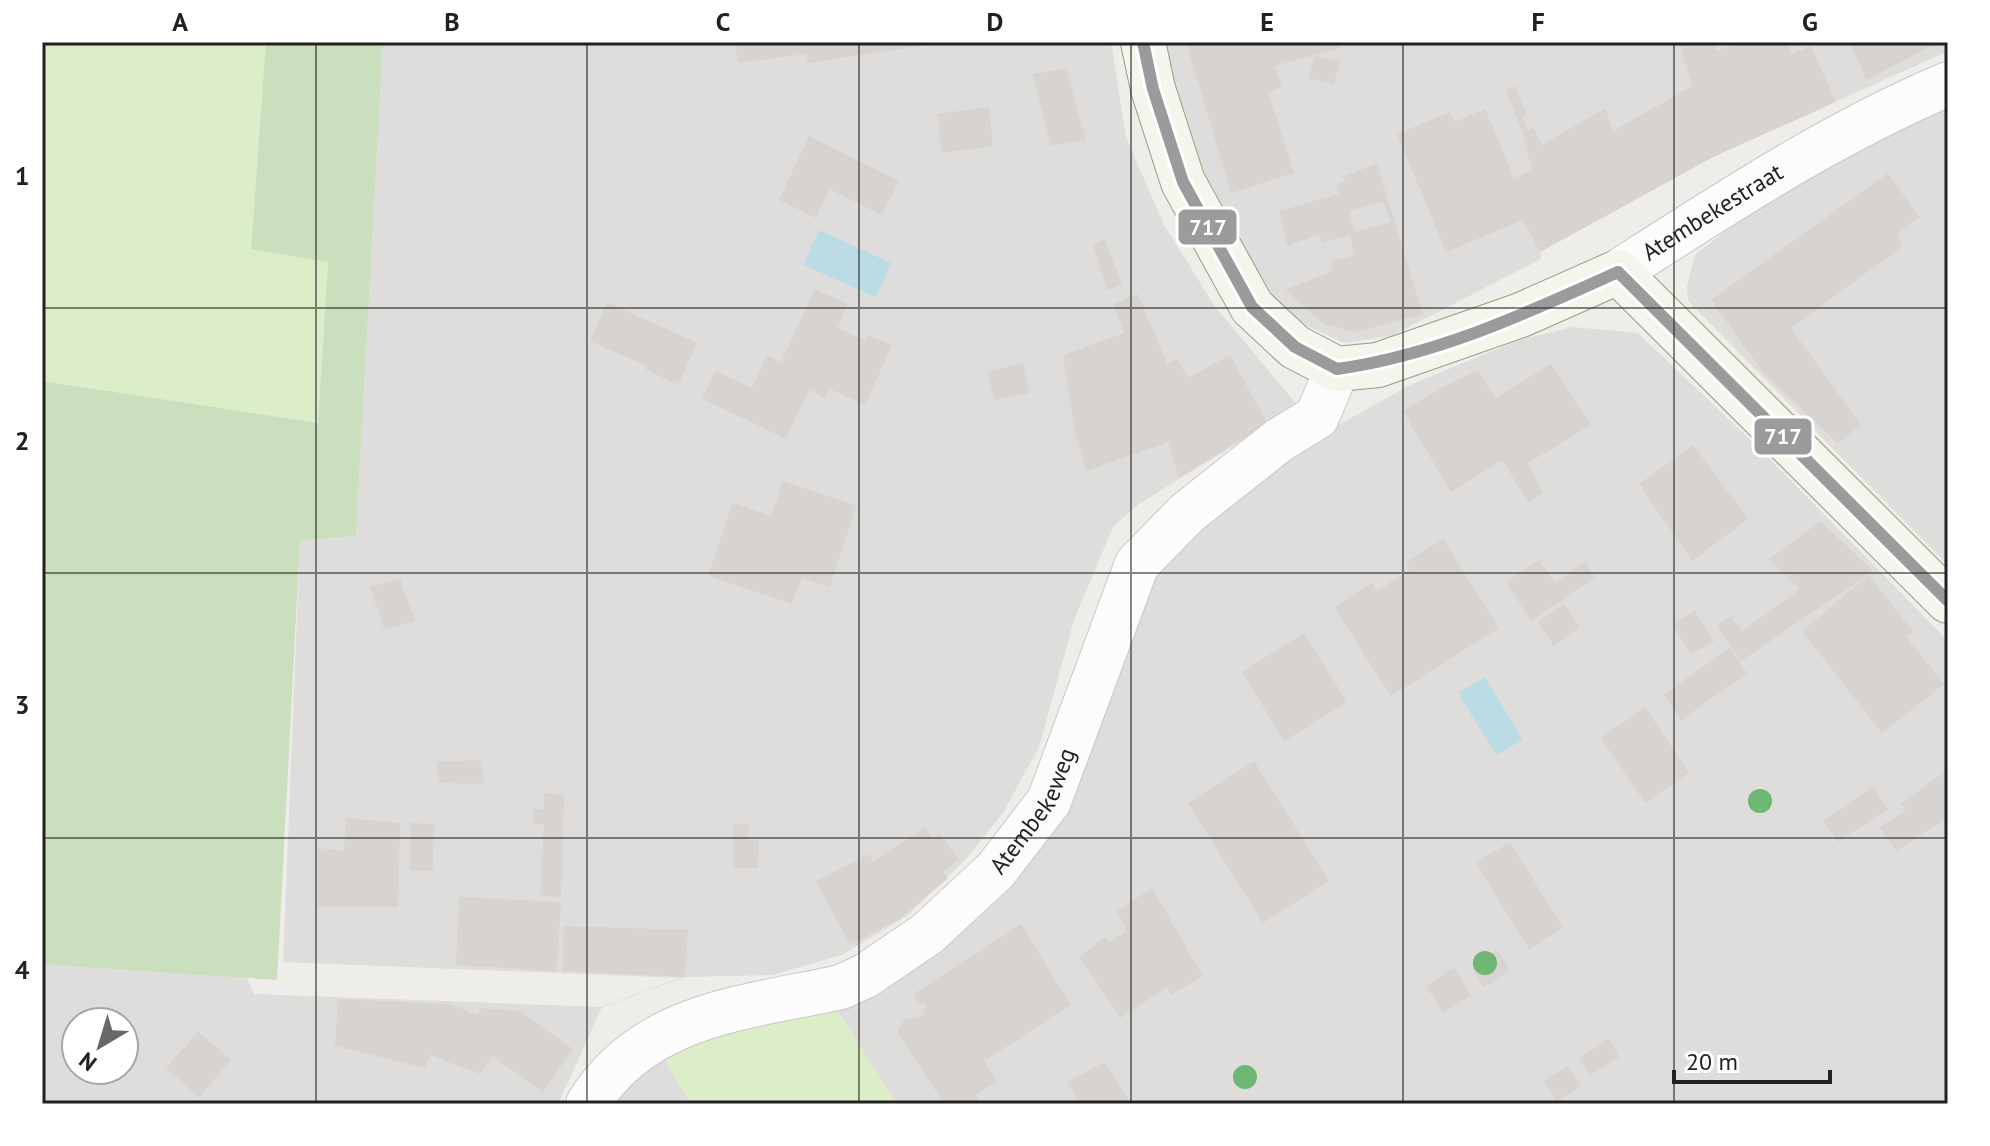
<svg xmlns="http://www.w3.org/2000/svg" width="1990" height="1146" viewBox="0 0 1990 1146" font-family="'PT Sans',sans-serif">
	<rect width="100%" height="100%" fill="#efedea"/>
	<g fill="#dedddb" fill-rule="evenodd">
		<path d="M383,42H1111L1126,137L1164,225L1214,305L1298,406L1139,504L1113,527L1074,620L1039,747L1003,813L966,859L907,916L842,955L772,975L685,977L602,1007L558,1104H42V960L242,967L254,994L600,1007L680,978L283,962L300,539L356,536ZM76,1022H124V1070H76Z"/>
		<path d="M1165,42H1948V51L1713,157L1540,252L1541,259L1391,336L1344,343L1288,317L1254,282L1223,224L1170,77Z"/>
		<path d="M1948,105V565L1688,301L1687,286L1695,255L1769,197Z"/>
		<path d="M1573,327L1638,333L1762,451L1948,641V1104H897L833,1004L973,909L1137,596L1251,474L1410,385L1519,340Z"/>
		<path d="M660,1052L691,1104H609Z"/>
	</g>
	<g fill="#dceec7">
		<path d="M42,42H266L251,248L328,262L318,423L42,381Z"/>
		<path d="M833,1004L897,1104H691L660,1052Z"/>
	</g>
	<path fill="#c9dfbd" d="M266,42H383L356,536L300,540L277,980L42,964V381L318,423L328,262L251,249Z"/>
	<g fill="#bbdce4">
		<path d="M819,230L891,263L876,297L803,265Z"/>
		<path d="M1485,677L1523,740L1496,755L1458,693Z"/>
	</g>
	<g fill="#d6d3d1" fill-rule="evenodd">
		<path d="M735,42H933V44L807,63L806,54L738,63Z"/>
		<path d="M1186,42H1339L1340,48L1274,66L1282,87L1268,92L1294,173L1231,193Z"/>
		<path d="M1679,42H1714L1716,51L1744,42H1788L1792,54L1811,46L1836,102L1713,157L1540,252L1523,220L1446,252L1397,134L1450,112L1454,122L1485,109L1514,178L1532,171L1523,134L1506,90L1515,86L1527,116L1522,117L1528,131L1533,128L1542,145L1605,108L1613,131L1692,86Z"/>
		<path d="M1850,42H1929L1931,46L1866,80Z"/>
		<path d="M1314,56L1340,61L1334,84L1309,78Z"/>
		<path d="M1066,69L1086,140L1051,146L1032,74Z"/>
		<path d="M989,107L993,146L942,153L937,114Z"/>
		<path d="M809,136L899,181L882,215L829,189L816,218L779,200Z"/>
		<path d="M1377,164L1423,314L1355,332L1324,324L1285,290L1333,271L1331,262L1354,255L1350,235L1322,243L1319,234L1287,246L1279,211L1339,194L1336,185L1345,181L1343,176ZM1383,201L1391,222L1354,232L1349,211Z"/>
		<path d="M1888,173L1919,217L1897,234L1903,246L1791,328L1861,425L1837,443L1764,373L1711,300Z"/>
		<path d="M1105,240L1122,285L1107,290L1093,244Z"/>
		<path d="M815,289L848,304L838,328L866,341L868,335L892,345L865,405L830,389L825,398L809,390L786,439L702,399L715,371L752,388L767,355L781,362Z"/>
		<path d="M1138,294L1167,364L1178,359L1188,378L1230,355L1267,423L1179,478L1168,442L1086,471L1074,428L1063,355L1124,333L1113,304Z"/>
		<path d="M607,302L697,343L678,385L646,370L647,366L590,341Z"/>
		<path d="M1023,363L1029,393L994,400L987,372Z"/>
		<path d="M1551,364L1591,425L1528,463L1543,493L1529,503L1502,460L1451,492L1403,411L1441,388L1478,370L1495,398Z"/>
		<path d="M1693,445L1748,519L1692,561L1639,484Z"/>
		<path d="M783,481L857,506L830,587L802,578L792,604L708,576L732,503L771,516Z"/>
		<path d="M1821,521L1873,571L1741,661L1717,626L1731,616L1742,631L1800,589L1769,559Z"/>
		<path d="M1443,539L1499,628L1391,696L1334,607L1372,583L1378,591L1410,569L1406,562Z"/>
		<path d="M1539,560L1555,583L1585,562L1595,577L1531,621L1506,582Z"/>
		<path d="M1869,575L1913,632L1906,637L1944,684L1882,733L1802,631Z"/>
		<path d="M400,579L415,621L384,629L370,587Z"/>
		<path d="M1564,604L1580,627L1554,646L1538,622Z"/>
		<path d="M1695,611L1714,642L1691,654L1672,624Z"/>
		<path d="M1304,633L1347,702L1284,741L1242,672Z"/>
		<path d="M1730,648L1747,673L1681,720L1664,694Z"/>
		<path d="M1645,707L1689,773L1645,803L1601,738Z"/>
		<path d="M481,760L484,784L439,783L437,762Z"/>
		<path d="M1254,761L1329,881L1263,923L1188,803Z"/>
		<path d="M1948,769V817L1896,851L1879,827L1906,811L1901,804Z"/>
		<path d="M1873,787L1888,809L1838,842L1823,821Z"/>
		<path d="M545,793L564,795L561,898L540,895L544,825L534,824V809H543Z"/>
		<path d="M346,818L400,823L398,907L317,906L318,848L344,851Z"/>
		<path d="M410,823L434,824L433,871L410,870Z"/>
		<path d="M749,824L748,840H759L758,868H734L733,825Z"/>
		<path d="M925,827L933,839L939,834L959,859L943,872L948,878L900,919L850,945L816,881L869,854L873,862Z"/>
		<path d="M1510,842L1563,928L1529,949L1476,863Z"/>
		<path d="M1152,888L1203,976L1171,995L1167,987L1121,1018L1079,957L1105,937L1109,943L1127,931L1117,911Z"/>
		<path d="M459,897L561,902L557,971L456,965Z"/>
		<path d="M1021,924L1071,1005L984,1061L997,1081L976,1094L981,1104H944L897,1031L904,1020L924,1015L926,1004L916,1002L915,993Z"/>
		<path d="M564,926L688,930L685,977L562,971Z"/>
		<path d="M1497,950L1510,970L1484,987L1471,966Z"/>
		<path d="M1454,967L1471,995L1443,1013L1426,986Z"/>
		<path d="M338,999L449,1004L478,1015L480,1008L520,1011L573,1049L543,1092L492,1056L480,1074L430,1055L425,1068L335,1046Z"/>
		<path d="M198,1032L231,1060L199,1097L166,1068Z"/>
		<path d="M1609,1039L1619,1057L1590,1075L1579,1058Z"/>
		<path d="M1105,1062L1131,1104H1079L1067,1082Z"/>
		<path d="M1568,1066L1581,1086L1557,1101L1544,1081Z"/>
	</g>
	<g fill="none" stroke-linecap="round" stroke-linejoin="round">
		<g stroke="#c8c7c6" stroke-width="46">
			<g id="street">
				<path id="s1" d="M1618,272C1724,204 1832,133 1948,84"/>
				<path id="s2" d="M588,1104C644,1013 746,1008 841,987L865,976L927,934L996,870L1049,801L1137,564L1187,513L1278,441L1317,417L1337,369"/>
			</g>
		</g>
		<g stroke="#999a80" stroke-width="46">
			<path id="secondary" d="M1143,42L1153,89L1183,182L1252,307L1295,347L1337,369L1378,365L1521,315L1618,272L1948,601"/>
		</g>
		<use href="#street" stroke="#fdfcfc" stroke-width="44"/>
		<use href="#secondary" stroke="#f4f5ec" stroke-width="44"/>
		<g stroke="#fff" stroke-width="18">
			<g id="bus-1">
				<path d="M1143,42L1153,89L1183,182L1252,307L1295,347L1337,369"/>
				<path d="M1618,272L1948,601"/>
				<path d="M1337,369C1437,355 1527,313 1618,272"/>
			</g>
		</g>
		<use href="#bus-1" stroke="#9b9b9b" stroke-width="12"/>
	</g>
	<g fill="#6eb772">
		<circle cx="1760" cy="801" r="12"/>
		<circle cx="1485" cy="963" r="12"/>
		<circle cx="1245" cy="1077" r="12"/>
	</g>
	<path fill="none" stroke="#212121" stroke-width="2" stroke-opacity="0.55" d="M316,42V1104M587,42V1104M859,42V1104M1131,42V1104M1403,42V1104M1674,42V1104M42,308H1948M42,573H1948M42,838H1948"/>
	<g text-anchor="middle" stroke-width="8" stroke-linejoin="round" paint-order="stroke">
		<g font-size="24" fill="#212121" stroke="#fff">
			<text dy="8" stroke="none"><textPath href="#s1" startOffset="112">Atembekestraat</textPath></text>
			<text dy="8" stroke="none"><textPath href="#s2" startOffset="554">Atembekeweg</textPath></text>
		</g>
	</g>
	<g stroke="#fff" stroke-width="3">
		<rect x="1177" y="208" width="61" height="38" rx="8" fill="#9b9b9b"/>
		<rect x="1753" y="417" width="60" height="39" rx="8" fill="#9b9b9b"/>
	</g>
	<g font-size="22" text-anchor="middle" font-weight="bold" fill="#fff">
		<text x="1208" y="235">717</text>
		<text x="1783" y="444">717</text>
	</g>
	<rect width="1990" height="1146" fill="none" stroke="#ffffff" stroke-width="88"/>
	<g transform="translate(100 1046) rotate(218)"><circle r="38" fill="#ffffff" stroke="#a6a6a6" stroke-width="2"/>
	<path d="M0-6L14 30L0 20L-14 30Z" fill="#696867"/>
	<text y="-12" font-size="22" font-weight="bold" text-anchor="middle" fill="#212121">N</text>
	</g>
	<path d="M1674 1070v12h156v-12" fill="none" stroke="#212121" stroke-width="4"/>
	<text x="1686" y="1070" font-size="24" fill="#212121" stroke="#ffffff" stroke-width="6" paint-order="stroke">20 m</text>
	<rect x="44" y="44" width="1902" height="1058" fill="none" stroke="#212121" stroke-width="3"/>
	<g font-size="26" text-anchor="middle" font-weight="bold" fill="#212121">
		<text x="180" y="31">A</text>
		<text x="452" y="31">B</text>
		<text x="723" y="31">C</text>
		<text x="995" y="31">D</text>
		<text x="1267" y="31">E</text>
		<text x="1538" y="31">F</text>
		<text x="1810" y="31">G</text>
		<text x="22" y="185">1</text>
		<text x="22" y="450">2</text>
		<text x="22" y="714">3</text>
		<text x="22" y="979">4</text>
	</g>
</svg>
